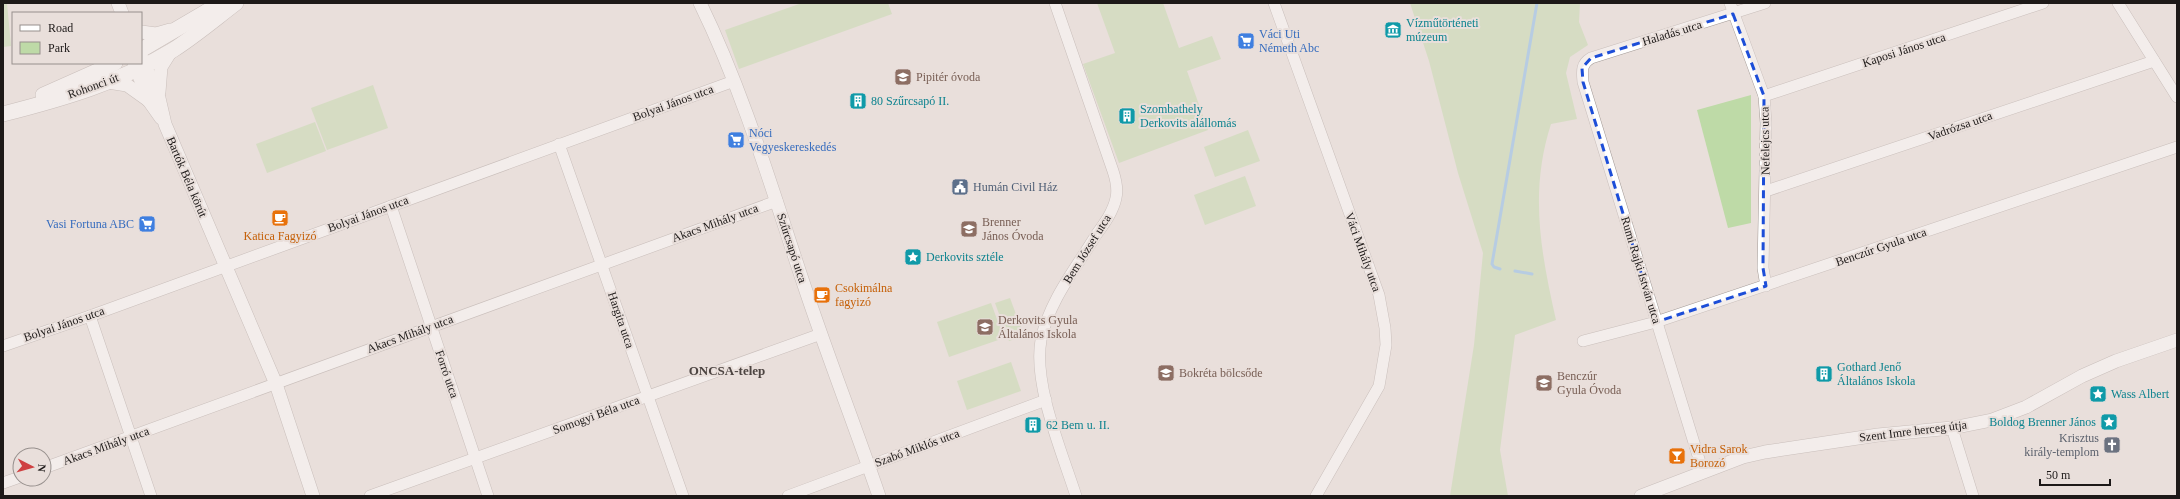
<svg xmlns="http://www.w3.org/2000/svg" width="2180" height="499" viewBox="0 0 2180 499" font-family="Georgia,serif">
	<rect width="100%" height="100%" fill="#e9dfdb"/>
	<g fill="#bedaa7">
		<path d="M3,3H7L11,46L3,47Z"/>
		<path d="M802,3H888L892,14L739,69L725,30Z"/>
		<path d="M1097,3H1163L1179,48L1212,36L1221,59L1187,71L1208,130L1119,163L1083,64L1115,53Z"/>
		<path d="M1410,3H1580L1579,22L1588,45L1570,57L1566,73L1577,119L1551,124C1529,192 1541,253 1556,320L1515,335L1500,450L1508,496H1450L1474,345L1483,253L1458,173L1429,61Z"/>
		<path d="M373,85L388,128L327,150L311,108Z"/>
		<path d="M1751,95V223L1728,228L1697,110Z"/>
		<path d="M315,122L326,151L267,173L256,144Z"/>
		<path d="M1248,130L1260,161L1215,177L1204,147Z"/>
		<path d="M1245,176L1256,206L1205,225L1194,195Z"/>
		<path d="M1010,298L1024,336L1009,341L995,303Z"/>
		<path d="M991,303L1004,338L949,357L937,322Z"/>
		<path d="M1011,362L1021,391L967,410L957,381Z"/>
	</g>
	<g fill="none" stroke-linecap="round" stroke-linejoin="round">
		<g stroke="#7ab6ec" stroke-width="3">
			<path d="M1500,269L1494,267L1492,264L1537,3"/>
			<path d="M1515,271L1532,274"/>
		</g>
		<g stroke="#a39a96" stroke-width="12">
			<g id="minor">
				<path d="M1055,3L1113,171C1116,180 1118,189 1116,198C1113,212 1104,224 1096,235C1076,268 1049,301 1041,340C1033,385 1062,452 1076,496"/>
				<path d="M1274,3L1379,295L1385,328L1386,345L1379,386L1316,496"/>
				<path d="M1730,3L1764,96L1766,123L1763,268L1766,286"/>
				<path d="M2118,3L2177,97"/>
				<path d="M1764,96L2043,3"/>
				<path d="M559,144L683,496"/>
				<path d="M1766,191L2154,61"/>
				<path d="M391,206L488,496"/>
				<path d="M90,316L151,496"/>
				<path d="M1583,341L1656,322L2177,147"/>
				<path d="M3,346L90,316L734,81"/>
				<path d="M1952,428L1973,496"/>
				<path d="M44,468L777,201"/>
				<path d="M1703,472L1583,82C1582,71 1581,64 1591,58L1765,3"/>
				<path d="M3,483L20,477"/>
				<path d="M370,496L821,334"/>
				<path d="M788,496L1046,400"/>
			</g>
		</g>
		<g stroke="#a39a96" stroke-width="14">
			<g id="tertiary">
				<path d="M118,3L122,13"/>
				<path d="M700,3C743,91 771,186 802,279C826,352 854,423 879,496"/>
				<path d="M141,32L156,34L170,30"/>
				<path d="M141,56L159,98L165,124L276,384L313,496"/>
				<path d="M134,63L149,101L161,118"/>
				<path d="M108,82L127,85L148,100"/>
				<path d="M159,92L161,67L171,51"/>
				<path d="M1641,496L1743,457L1765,452L1878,435L1952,428L1992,420L2026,407L2082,376L2116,361L2177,340"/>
			</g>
		</g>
		<g stroke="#a39a96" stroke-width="16">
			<g id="secondary">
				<path d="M141,50L221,3"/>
				<path d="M43,95L115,63"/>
				<path d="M3,114C62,99 121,82 173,50C195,36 215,19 236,3"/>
			</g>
		</g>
		<use href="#minor" stroke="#fff" stroke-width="11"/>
		<use href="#tertiary" stroke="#fff" stroke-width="13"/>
		<use href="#secondary" stroke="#fff" stroke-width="15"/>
	</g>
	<path d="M0 0H2180V499H0ZM1733,14L1764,96L1763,268L1766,286L1656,322L1583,82L1582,68L1591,58Z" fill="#e9dfdb" fill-opacity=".55" fill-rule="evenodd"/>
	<path fill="none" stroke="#1d4ed8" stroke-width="3" stroke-dasharray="8 5" stroke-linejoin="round" d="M1733,14L1764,96L1763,268L1766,286L1656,322L1583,82L1582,68L1591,58Z"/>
	<defs>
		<g id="museum-square" transform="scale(0.9)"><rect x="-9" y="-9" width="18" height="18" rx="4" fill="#0f9aa8" stroke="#e9dfdb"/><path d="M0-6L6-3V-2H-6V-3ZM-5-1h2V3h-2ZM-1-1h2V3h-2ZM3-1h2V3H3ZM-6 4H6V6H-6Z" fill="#fff"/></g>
		<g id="supermarket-square" transform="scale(0.9)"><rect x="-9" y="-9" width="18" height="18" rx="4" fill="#3f7fe0" stroke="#e9dfdb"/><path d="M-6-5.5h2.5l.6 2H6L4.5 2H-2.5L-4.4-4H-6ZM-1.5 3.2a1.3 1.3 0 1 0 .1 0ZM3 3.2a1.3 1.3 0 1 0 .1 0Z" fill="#fff"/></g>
		<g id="school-square" transform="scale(0.9)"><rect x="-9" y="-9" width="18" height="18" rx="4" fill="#8d6e63" stroke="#e9dfdb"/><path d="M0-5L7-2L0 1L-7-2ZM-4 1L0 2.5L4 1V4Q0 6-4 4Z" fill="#fff"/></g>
		<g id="building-square" transform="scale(0.9)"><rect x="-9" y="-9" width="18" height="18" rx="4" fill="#0f9aa8" stroke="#e9dfdb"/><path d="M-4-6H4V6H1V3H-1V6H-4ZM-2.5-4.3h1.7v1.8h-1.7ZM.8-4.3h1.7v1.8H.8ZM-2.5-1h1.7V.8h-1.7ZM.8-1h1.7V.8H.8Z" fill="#fff"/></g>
		<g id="civic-square" transform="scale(0.9)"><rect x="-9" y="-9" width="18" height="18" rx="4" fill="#5c6f8a" stroke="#e9dfdb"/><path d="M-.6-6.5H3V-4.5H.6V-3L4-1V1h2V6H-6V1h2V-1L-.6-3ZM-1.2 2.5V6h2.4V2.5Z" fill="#fff"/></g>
		<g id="cafe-square" transform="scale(0.9)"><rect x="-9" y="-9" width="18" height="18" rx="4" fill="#e8710a" stroke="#e9dfdb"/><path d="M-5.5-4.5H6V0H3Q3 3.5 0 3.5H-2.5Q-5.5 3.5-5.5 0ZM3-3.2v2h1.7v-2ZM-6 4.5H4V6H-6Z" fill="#fff"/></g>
		<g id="sight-square" transform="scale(0.9)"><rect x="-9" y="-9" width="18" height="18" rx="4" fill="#0f9aa8" stroke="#e9dfdb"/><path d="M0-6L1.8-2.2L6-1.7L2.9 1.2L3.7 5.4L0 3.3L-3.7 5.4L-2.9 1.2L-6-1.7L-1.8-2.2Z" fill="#fff"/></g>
		<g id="church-square" transform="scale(0.9)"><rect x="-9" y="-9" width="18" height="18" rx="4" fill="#6b7280" stroke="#e9dfdb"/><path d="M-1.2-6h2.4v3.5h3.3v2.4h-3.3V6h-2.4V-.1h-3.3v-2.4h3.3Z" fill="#fff"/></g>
		<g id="bar-square" transform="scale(0.9)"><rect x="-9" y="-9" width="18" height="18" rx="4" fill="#e8710a" stroke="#e9dfdb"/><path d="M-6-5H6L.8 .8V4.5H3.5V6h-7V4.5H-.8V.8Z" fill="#fff"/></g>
	</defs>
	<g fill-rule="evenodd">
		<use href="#museum-square" x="1393" y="30"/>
		<use href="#supermarket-square" x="1246" y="41"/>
		<use href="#school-square" x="903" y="77"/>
		<use href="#building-square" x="858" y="101"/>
		<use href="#building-square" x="1127" y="116"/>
		<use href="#supermarket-square" x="736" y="140"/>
		<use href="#civic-square" x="960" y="187"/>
		<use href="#cafe-square" x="280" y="218"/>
		<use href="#supermarket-square" x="147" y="224"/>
		<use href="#school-square" x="969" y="229"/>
		<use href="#sight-square" x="913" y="257"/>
		<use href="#cafe-square" x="822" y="295"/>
		<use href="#school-square" x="985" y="327"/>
		<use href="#school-square" x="1166" y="373"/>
		<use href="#building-square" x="1824" y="374"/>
		<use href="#school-square" x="1544" y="383"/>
		<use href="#sight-square" x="2098" y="394"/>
		<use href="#sight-square" x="2109" y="422"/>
		<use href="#building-square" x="1033" y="425"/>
		<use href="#church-square" x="2112" y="445"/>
		<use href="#bar-square" x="1677" y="456"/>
	</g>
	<g text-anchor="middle" stroke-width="4" stroke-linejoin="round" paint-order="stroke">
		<g font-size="12" fill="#0d838f" stroke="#e9dfdb" text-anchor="start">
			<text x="1406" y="27">Vízműtörténeti<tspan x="1406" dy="14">múzeum</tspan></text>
			<text x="871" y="105">80 Szűrcsapó II.</text>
			<text x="1140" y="113">Szombathely<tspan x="1140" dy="14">Derkovits alállomás</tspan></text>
			<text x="926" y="261">Derkovits sztéle</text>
			<text x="1837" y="371">Gothard Jenő<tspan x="1837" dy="14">Általános Iskola</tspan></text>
			<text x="2111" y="398">Wass Albert</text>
			<text x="2096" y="426" text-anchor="end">Boldog Brenner János</text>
			<text x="1046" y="429">62 Bem u. II.</text>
		</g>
		<g font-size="12" fill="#1d1918" stroke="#e9dfdb">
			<text transform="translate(1672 33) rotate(-17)" y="4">Haladás utca</text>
			<text transform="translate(1904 50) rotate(-18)" y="4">Kaposi János utca</text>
			<text transform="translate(93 86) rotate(-20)" y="4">Rohonci út</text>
			<text transform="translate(673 103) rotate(-20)" y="4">Bolyai János utca</text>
			<text transform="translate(1960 126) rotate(-19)" y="4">Vadrózsa utca</text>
			<text transform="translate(1765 141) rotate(-91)" y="4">Nefelejcs utca</text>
			<text transform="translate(187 177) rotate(67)" y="4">Bartók Béla körút</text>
			<text transform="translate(368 214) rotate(-20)" y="4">Bolyai János utca</text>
			<text transform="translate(715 223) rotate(-20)" y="4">Akacs Mihály utca</text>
			<text transform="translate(1881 247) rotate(-19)" y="4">Benczúr Gyula utca</text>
			<text transform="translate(792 248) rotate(72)" y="4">Szűrcsapó utca</text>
			<text transform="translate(1087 249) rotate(-58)" y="4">Bem József utca</text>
			<text transform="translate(1363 252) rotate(70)" y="4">Váci Mihály utca</text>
			<text transform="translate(1641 270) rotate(73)" y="4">Rumi Rajki István utca</text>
			<text transform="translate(621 320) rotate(71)" y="4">Hargita utca</text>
			<text transform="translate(64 324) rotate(-19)" y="4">Bolyai János utca</text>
			<text transform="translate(410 334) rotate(-20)" y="4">Akacs Mihály utca</text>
			<text transform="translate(447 374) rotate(71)" y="4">Forró utca</text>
			<text transform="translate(596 415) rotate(-20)" y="4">Somogyi Béla utca</text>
			<text transform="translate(1913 431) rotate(-7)" y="4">Szent Imre herceg útja</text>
			<text transform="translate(106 446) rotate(-20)" y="4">Akacs Mihály utca</text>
			<text transform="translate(917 448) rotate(-20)" y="4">Szabó Miklós utca</text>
		</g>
		<g font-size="12" fill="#366cbe" stroke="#e9dfdb" text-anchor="start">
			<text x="1259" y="38">Váci Uti<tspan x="1259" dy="14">Németh Abc</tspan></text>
			<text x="749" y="137">Nóci<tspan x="749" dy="14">Vegyeskereskedés</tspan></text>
			<text x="134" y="228" text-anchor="end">Vasi Fortuna ABC</text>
		</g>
		<g font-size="12" fill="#785e54" stroke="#e9dfdb" text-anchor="start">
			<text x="916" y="81">Pipitér óvoda</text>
			<text x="982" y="226">Brenner<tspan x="982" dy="14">János Óvoda</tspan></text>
			<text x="998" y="324">Derkovits Gyula<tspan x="998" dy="14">Általános Iskola</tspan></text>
			<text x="1179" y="377">Bokréta bölcsőde</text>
			<text x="1557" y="380">Benczúr<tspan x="1557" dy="14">Gyula Óvoda</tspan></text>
		</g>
		<g font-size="12" fill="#4e5e75" stroke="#e9dfdb" text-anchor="start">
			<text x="973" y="191">Humán Civil Ház</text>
		</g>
		<g font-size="12" fill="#c56008" stroke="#e9dfdb" text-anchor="start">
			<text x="280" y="240" text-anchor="middle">Katica Fagyizó</text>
			<text x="835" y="292">Csokimálna<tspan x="835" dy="14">fagyizó</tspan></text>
			<text x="1690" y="453">Vidra Sarok<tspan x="1690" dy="14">Borozó</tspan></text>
		</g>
		<g font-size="12" fill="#5b616d" stroke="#e9dfdb" text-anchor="end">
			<text x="2099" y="442">Krisztus<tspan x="2099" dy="14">király-templom</tspan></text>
		</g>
		<g font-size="13" font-weight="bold" fill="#4c4441" stroke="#e9dfdb">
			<text x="727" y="375">ONCSA-telep</text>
		</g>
	</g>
	<rect width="2180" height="499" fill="none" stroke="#1d1918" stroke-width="8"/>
	<rect x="12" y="12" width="130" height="52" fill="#e9dfdb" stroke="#97908d"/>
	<rect x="20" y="25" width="20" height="6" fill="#ffffff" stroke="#97908d"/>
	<text x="48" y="32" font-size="12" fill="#1d1918">Road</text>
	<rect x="20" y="42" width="20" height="12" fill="#bedaa7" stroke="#97908d"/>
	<text x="48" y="52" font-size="12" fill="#1d1918">Park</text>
	<g transform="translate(32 467) rotate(96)"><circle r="19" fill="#e9dfdb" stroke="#97908d"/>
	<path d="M0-3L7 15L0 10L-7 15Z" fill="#cf4041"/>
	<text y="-6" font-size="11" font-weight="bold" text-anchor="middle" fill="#1d1918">N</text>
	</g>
	<path d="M2040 479v6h70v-6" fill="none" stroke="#1d1918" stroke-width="2"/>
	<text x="2046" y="479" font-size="12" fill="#1d1918" stroke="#e9dfdb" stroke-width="3" paint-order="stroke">50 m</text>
</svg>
